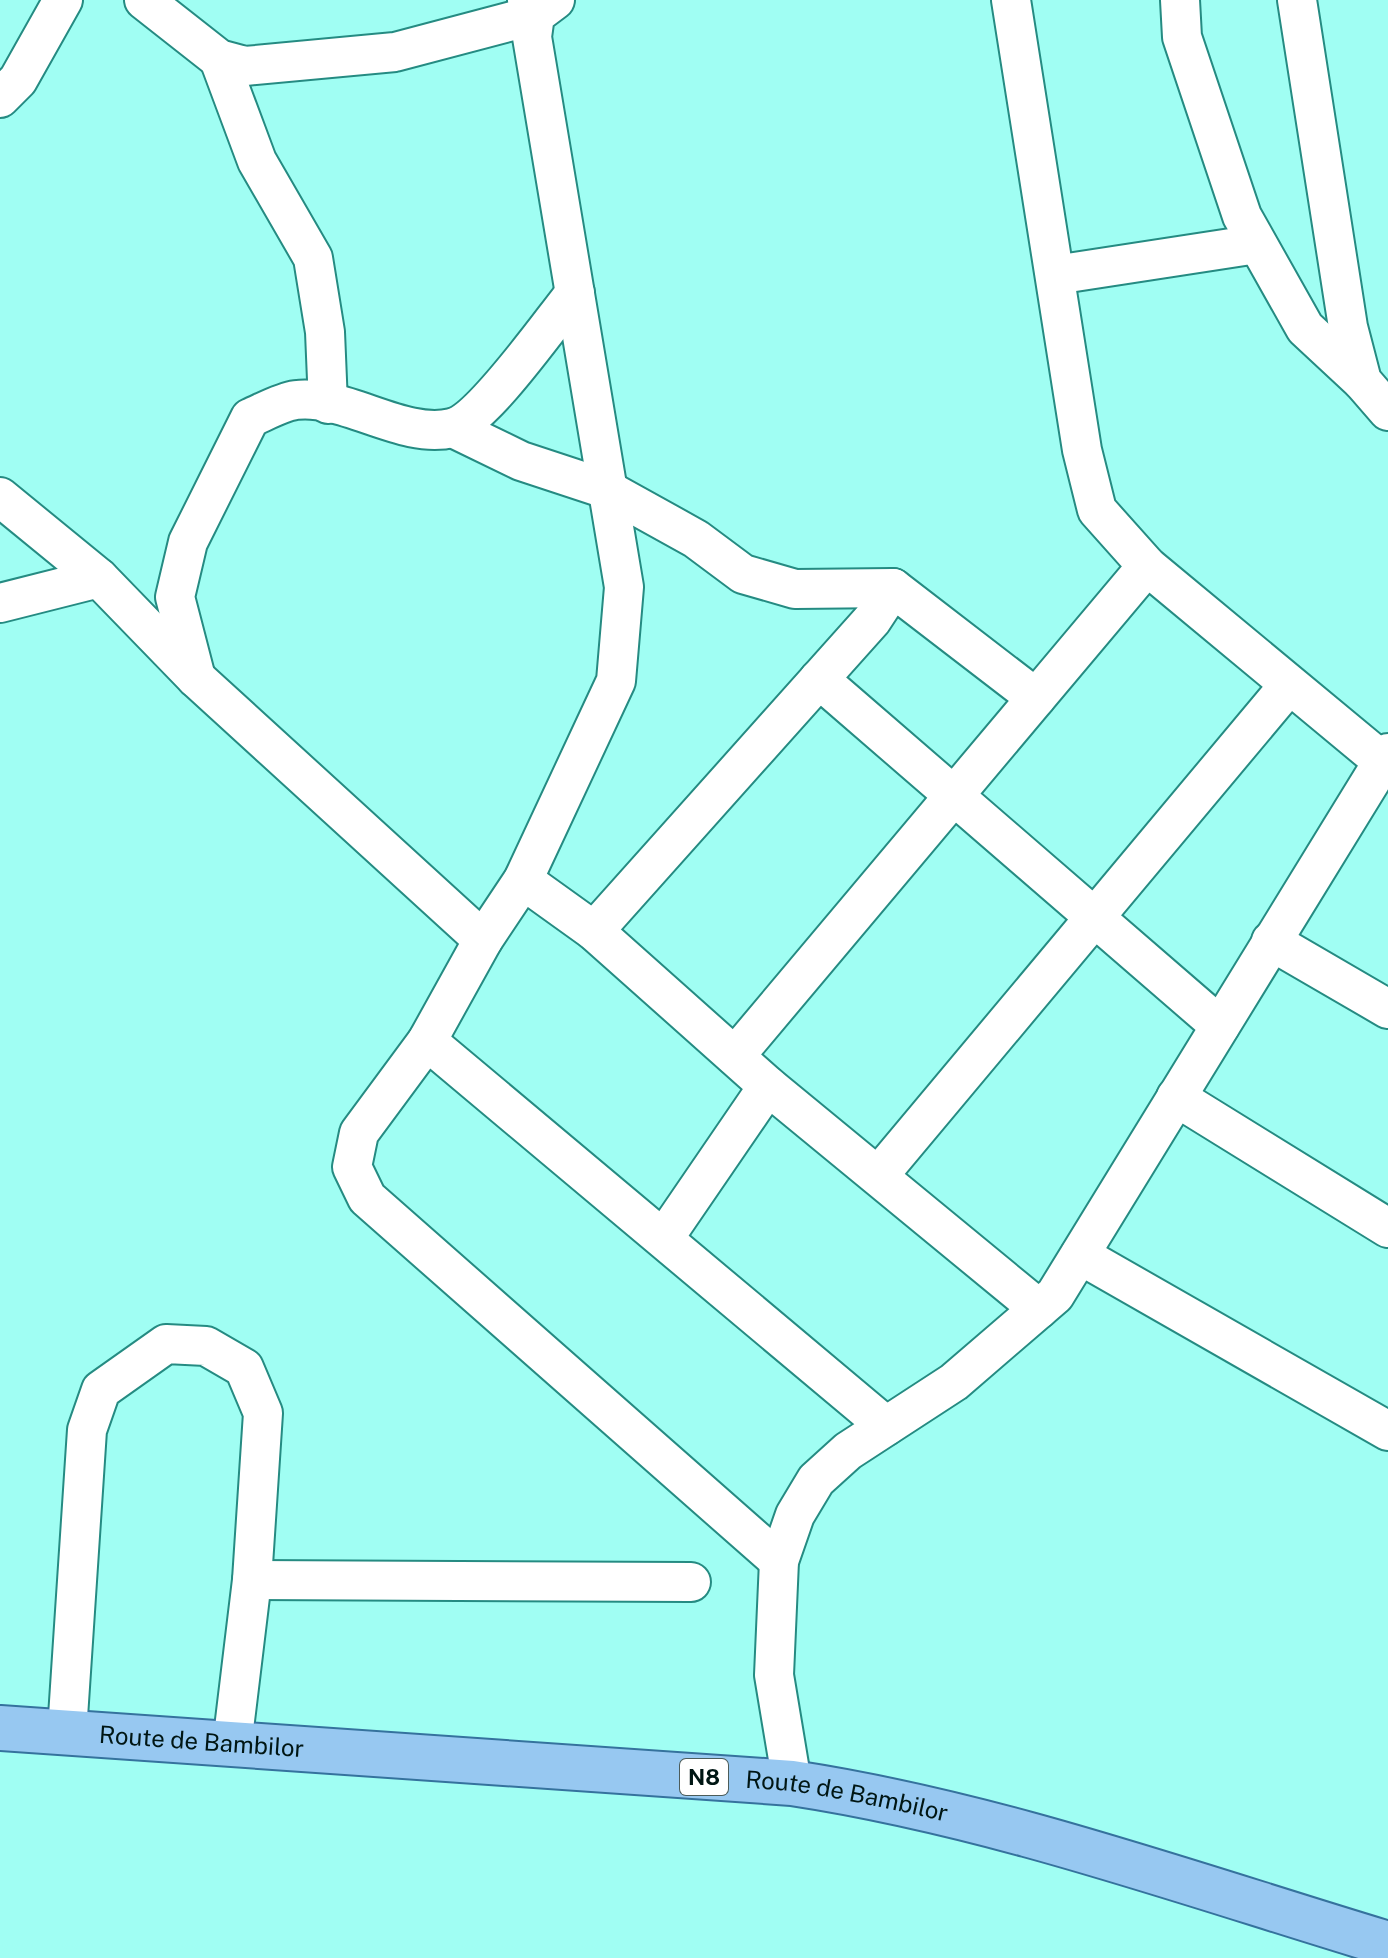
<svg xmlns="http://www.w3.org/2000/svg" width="1388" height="1958" viewBox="0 0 1388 1958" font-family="'Public Sans',sans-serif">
	<rect width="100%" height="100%" fill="#a0fef3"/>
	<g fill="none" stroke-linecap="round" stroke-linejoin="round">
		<g stroke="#258b82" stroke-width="42">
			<g id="minor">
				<path d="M144,0L219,59L245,66L395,52L535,15L527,0"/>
				<path d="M555,0L535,15L532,37L624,587L616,681L523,880L483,940L427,1041L359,1133L352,1167L367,1198L779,1561"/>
				<path d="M1011,0L1082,450L1097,510L1147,566L1388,766"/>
				<path d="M1180,0L1182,37L1242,216L1305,328L1362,381"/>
				<path d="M1297,0L1348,327L1362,381L1388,411"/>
				<path d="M219,59L257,161L313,258L325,332L328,404"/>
				<path d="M0,98L18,80L63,0"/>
				<path d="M1055,275L1257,244"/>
				<path d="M453,428L521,461L606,489L696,539L743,574L795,589L893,588"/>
				<path d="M0,497L99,578L196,678L483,940"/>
				<path d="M0,603L99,578"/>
				<path d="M196,678L175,597L188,542L250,418C264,412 281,402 296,400C345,394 403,440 452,428C483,420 552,321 575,293"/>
				<path d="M819,679L1220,1026"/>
				<path d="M523,880L594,931L768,1086L1039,1309"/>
				<path d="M594,931L872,620L893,588L1036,698"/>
				<path d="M1271,941L1388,1009"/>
				<path d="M427,1041L886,1426"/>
				<path d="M735,1056L1147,566"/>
				<path d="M1176,1097L1388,1228"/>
				<path d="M879,1175L1289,685"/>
				<path d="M664,1238L768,1086"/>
				<path d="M1080,1255L1388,1431"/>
				<path d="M252,1580L691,1582"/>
				<path d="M67,1732L87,1430L101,1390L166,1344L206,1346L244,1368L263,1413L252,1580L232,1745"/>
				<path d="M792,1783L774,1675L779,1561L795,1515L816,1480L848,1451L954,1382L1055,1295L1388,753"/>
			</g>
		</g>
		<g stroke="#35729d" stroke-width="48">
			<g id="major">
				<path id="s1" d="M0,1728L792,1783C996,1814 1192,1885 1388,1944"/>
			</g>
		</g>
		<use href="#minor" stroke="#fff" stroke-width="38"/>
		<use href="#major" stroke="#97c8f1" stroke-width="44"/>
	</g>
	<g text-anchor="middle" stroke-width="8" stroke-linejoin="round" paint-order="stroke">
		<rect fill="#fff" stroke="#4c5c5a" stroke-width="2" x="680" y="1759" width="48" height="36" rx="6"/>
		<g font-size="22" font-weight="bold" fill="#001614">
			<text x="704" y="1785">N8</text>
		</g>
		<g font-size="24" fill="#001614" stroke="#fff">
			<text dy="8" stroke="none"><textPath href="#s1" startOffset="202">Route de Bambilor</textPath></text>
			<text dy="8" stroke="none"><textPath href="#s1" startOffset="850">Route de Bambilor</textPath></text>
		</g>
	</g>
</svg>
